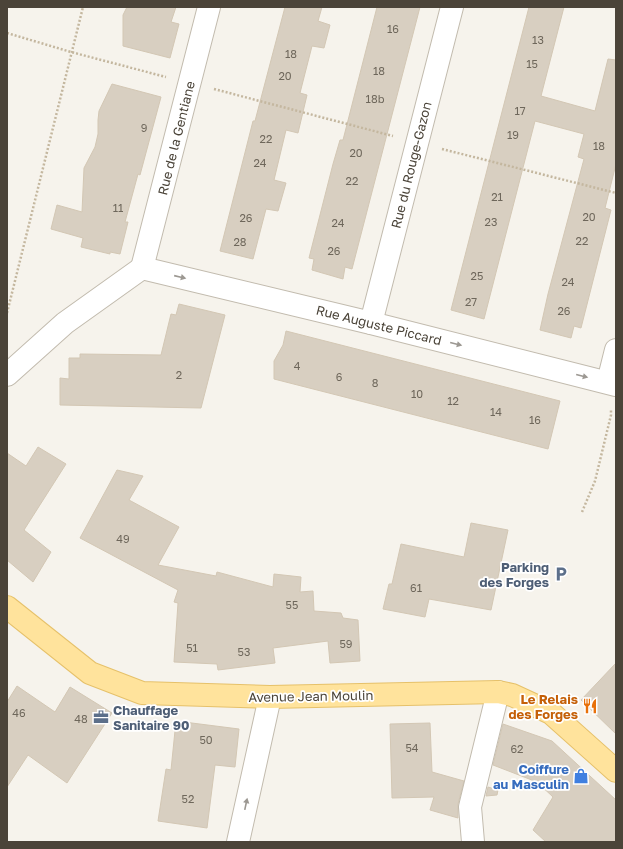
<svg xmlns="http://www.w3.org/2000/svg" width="623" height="849" viewBox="0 0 623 849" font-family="'Golos Text',sans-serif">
	<rect width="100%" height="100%" fill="#f6f3ec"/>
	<g fill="#d8cfc1" stroke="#d3c7b4">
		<path d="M127,7H176L171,22L179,24L170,58L123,46V15Z"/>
		<path d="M285,7H322L318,21L330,25L324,48L312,46L300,93L307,95L298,133L286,130L274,180L286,183L278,211L266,209L253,259L220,251L253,121H255Z"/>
		<path d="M377,7H420L352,269L345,267L343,279L312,270L314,259L309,258L333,164L340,140H343Z"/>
		<path d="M529,7H564L541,96L595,111L608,59L616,60V164L605,208L611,210L581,328L574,326L571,338L540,330L548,294L584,159L578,157L584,134L535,121L484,319L451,310Z"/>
		<path d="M112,84L161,97L140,175L138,174L125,222H128L120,254L110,252V254L81,247L83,238L51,229L57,205L82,212L84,168L95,147L98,134V120L99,111Z"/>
		<path d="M179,304L225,315L201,408L60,405V378L69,379V358H80V354L161,355L171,314L176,315Z"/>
		<path d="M286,331L560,401L548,449L274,379V361L283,345Z"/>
		<path d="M38,447L66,464L24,530L51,552L33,582L7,560V453L26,466Z"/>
		<path d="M117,470L143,476L129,500L179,527L158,565L216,576L217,572L273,587L274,574L301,577L300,592L313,591L314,611L341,613L343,618L358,620L360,661L330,663L328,641L273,648L275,663L218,670L217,664L174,662L178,603L174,602L178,590L80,538Z"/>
		<path d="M471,523L508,530L491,610L429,599L425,617L383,609L389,584H392L401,544L464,557Z"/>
		<path d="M616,663V734L581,700Z"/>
		<path d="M17,686L55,712L70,687L112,713L67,783L28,755L7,787V702Z"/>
		<path d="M176,721L239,729L235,767L215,765L207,828L158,821L166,769L171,770Z"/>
		<path d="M430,723L432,772L464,781L458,804V818L430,810L434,797L392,798L390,724Z"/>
		<path d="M503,724L552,741L616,800V842H546L533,830L553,797L537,782L493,765Z"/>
		<path d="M488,787L498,790L497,795L486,796Z"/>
	</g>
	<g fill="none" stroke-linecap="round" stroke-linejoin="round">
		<g stroke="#c2bbae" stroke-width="24">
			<g id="minor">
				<path d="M142,268L371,323L616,385"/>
				<path d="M142,268L209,7"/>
				<path d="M371,323L452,7"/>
				<path d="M7,375L65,323L142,268"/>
				<path d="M608,382L616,350"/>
				<path d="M238,842L270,697"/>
				<path d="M473,842L470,807L498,692"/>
			</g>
		</g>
		<g stroke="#e6c16a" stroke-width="24">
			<path id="major" d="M7,607L90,673L142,693L270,697L498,692L512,695L551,713L616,771"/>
		</g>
		<g stroke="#c4b79f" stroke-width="2.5" stroke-dasharray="2 2" stroke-linecap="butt">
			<path d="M7,33L71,52L166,77"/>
			<path d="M214,89L393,136"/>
			<path d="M442,149L616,193"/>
			<path d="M7,313L83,7"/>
			<path d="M582,512L595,481L611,415V409"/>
		</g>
		<use href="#minor" stroke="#fff" stroke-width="22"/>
		<use href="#major" stroke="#ffe39c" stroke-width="22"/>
	</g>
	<defs><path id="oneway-solid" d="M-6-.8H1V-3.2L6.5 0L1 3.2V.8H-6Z"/></defs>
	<g fill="#9c9892">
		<use href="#oneway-solid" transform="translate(180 277) rotate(13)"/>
		<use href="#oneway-solid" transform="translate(456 344) rotate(14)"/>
		<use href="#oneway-solid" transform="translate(582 376) rotate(14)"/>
		<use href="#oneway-solid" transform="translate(246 804) rotate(-78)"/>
	</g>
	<defs>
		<g id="parking-bare" transform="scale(1.2)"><path d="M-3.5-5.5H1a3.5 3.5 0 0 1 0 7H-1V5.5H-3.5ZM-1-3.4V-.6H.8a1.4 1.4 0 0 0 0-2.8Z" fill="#5c6f8a" stroke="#fff" stroke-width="2.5" paint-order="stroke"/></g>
		<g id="restaurant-bare" transform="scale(1.2)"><path d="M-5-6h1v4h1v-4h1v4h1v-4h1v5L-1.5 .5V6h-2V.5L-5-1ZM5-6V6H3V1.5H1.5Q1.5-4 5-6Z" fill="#e8710a" stroke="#fff" stroke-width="2.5" paint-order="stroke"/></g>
		<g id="office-bare" transform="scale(1.2)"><path d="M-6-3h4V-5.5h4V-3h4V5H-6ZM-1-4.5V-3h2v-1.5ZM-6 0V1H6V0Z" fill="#5c6f8a" stroke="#fff" stroke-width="2.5" paint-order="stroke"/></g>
		<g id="shop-bare" transform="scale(1.2)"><path d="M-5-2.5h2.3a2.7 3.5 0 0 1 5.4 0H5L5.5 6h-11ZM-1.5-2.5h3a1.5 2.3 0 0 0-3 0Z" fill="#3f7fe0" stroke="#fff" stroke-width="2.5" paint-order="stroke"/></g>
	</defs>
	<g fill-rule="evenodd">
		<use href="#parking-bare" x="561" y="574"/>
		<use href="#restaurant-bare" x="590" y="706"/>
		<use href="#office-bare" x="101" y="717"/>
		<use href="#shop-bare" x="581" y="776"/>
	</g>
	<g text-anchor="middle" stroke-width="3.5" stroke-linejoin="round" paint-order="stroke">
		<g font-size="11" fill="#6e675b">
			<text x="393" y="33">16</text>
			<text x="538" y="44">13</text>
			<text x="291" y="58">18</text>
			<text x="532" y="68">15</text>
			<text x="379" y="75">18</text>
			<text x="285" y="80">20</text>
			<text x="375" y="103">18b</text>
			<text x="520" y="115">17</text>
			<text x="144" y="132">9</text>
			<text x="513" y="139">19</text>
			<text x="266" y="143">22</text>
			<text x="599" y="150">18</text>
			<text x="356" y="157">20</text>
			<text x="260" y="167">24</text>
			<text x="352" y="185">22</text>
			<text x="497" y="201">21</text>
			<text x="118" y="212">11</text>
			<text x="589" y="221">20</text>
			<text x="246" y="222">26</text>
			<text x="491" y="226">23</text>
			<text x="338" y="227">24</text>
			<text x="582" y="245">22</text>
			<text x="240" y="246">28</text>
			<text x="334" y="255">26</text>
			<text x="477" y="280">25</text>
			<text x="568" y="286">24</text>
			<text x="471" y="306">27</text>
			<text x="564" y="315">26</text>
			<text x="297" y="370">4</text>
			<text x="179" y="379">2</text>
			<text x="339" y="381">6</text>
			<text x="375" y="387">8</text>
			<text x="417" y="398">10</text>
			<text x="453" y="405">12</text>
			<text x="496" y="416">14</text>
			<text x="535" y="424">16</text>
			<text x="123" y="543">49</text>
			<text x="416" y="592">61</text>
			<text x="292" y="609">55</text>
			<text x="346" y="648">59</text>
			<text x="192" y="652">51</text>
			<text x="244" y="656">53</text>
			<text x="19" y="717">46</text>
			<text x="81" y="723">48</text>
			<text x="206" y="744">50</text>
			<text x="412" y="752">54</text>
			<text x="517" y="753">62</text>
			<text x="188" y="803">52</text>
		</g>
		<g font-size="13" fill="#4b4439" stroke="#fff">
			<text transform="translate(176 138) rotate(-76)" y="5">Rue de la Gentiane</text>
			<text transform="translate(411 165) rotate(-76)" y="5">Rue du Rouge-Gazon</text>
			<text transform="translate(379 325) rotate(14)" y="5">Rue Auguste Piccard</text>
			<text transform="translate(311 696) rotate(-1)" y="5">Avenue Jean Moulin</text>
		</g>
		<g font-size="13" font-weight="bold" fill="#4e5e75" stroke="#fff" text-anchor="end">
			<text x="549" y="572">Parking<tspan x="549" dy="15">des Forges</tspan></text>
			<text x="113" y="715" text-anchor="start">Chauffage<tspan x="113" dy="15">Sanitaire 90</tspan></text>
		</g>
		<g font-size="13" font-weight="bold" fill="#c56008" stroke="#fff" text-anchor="end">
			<text x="578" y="704">Le Relais<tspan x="578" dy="15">des Forges</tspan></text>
		</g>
		<g font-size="13" font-weight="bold" fill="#366cbe" stroke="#fff" text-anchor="end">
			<text x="569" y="774">Coiffure<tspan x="569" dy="15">au Masculin</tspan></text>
		</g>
	</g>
	<rect width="623" height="849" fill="none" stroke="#4b4439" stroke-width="16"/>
</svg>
